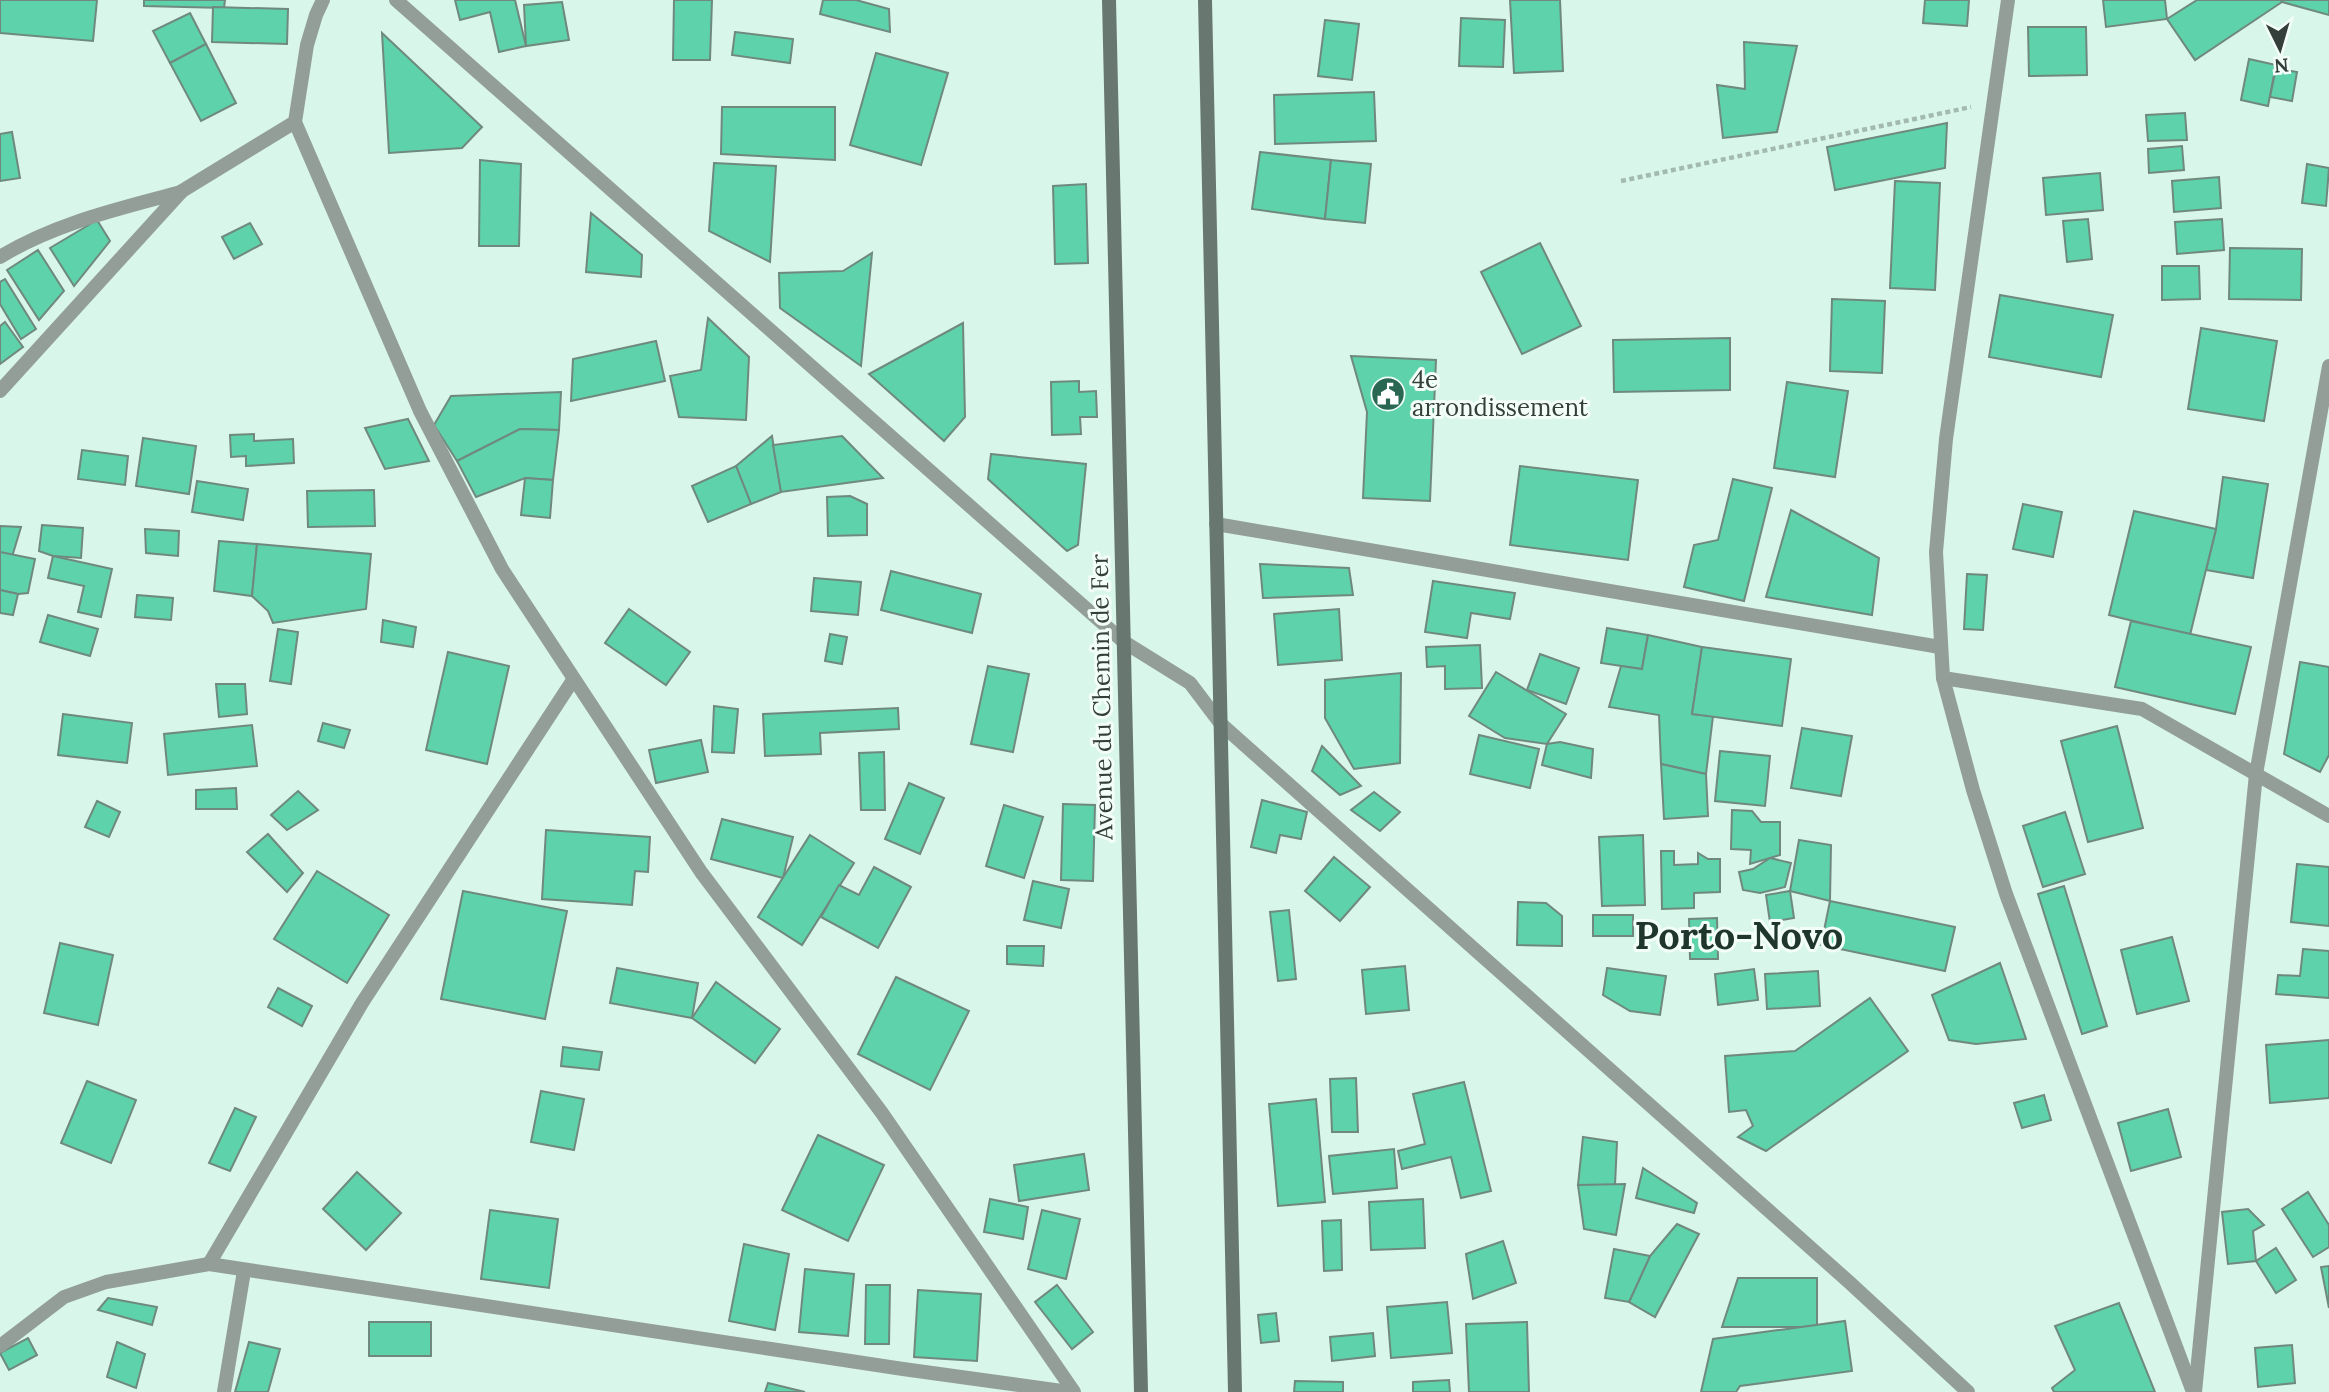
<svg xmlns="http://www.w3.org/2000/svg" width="2329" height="1392" viewBox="0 0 2329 1392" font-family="Lora,serif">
	<rect width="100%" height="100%" fill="#d9f6ea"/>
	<g fill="#5ed2ab" stroke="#6f897e" stroke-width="2">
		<path d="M0,0H97L93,41L0,33Z"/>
		<path d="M144,0H225L224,8L144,6Z"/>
		<path d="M455,0H515L526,46L499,52L490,12L460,20Z"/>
		<path d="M674,0H712L710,60H673Z"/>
		<path d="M823,0H856L889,9L890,32L820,14Z"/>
		<path d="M1510,0H1560L1563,71L1514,73Z"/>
		<path d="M1925,0H1969L1967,26L1923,23Z"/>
		<path d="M2103,0H2165L2167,19L2106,27Z"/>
		<path d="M2197,0H2281L2282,2L2195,60L2167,19Z"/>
		<path d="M2282,0H2329V15L2282,2Z"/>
		<path d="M562,2L569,40L526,46L524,5Z"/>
		<path d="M213,7L288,9L287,44L212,42Z"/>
		<path d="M190,13L206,44L170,63L153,31Z"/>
		<path d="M1461,18L1505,20L1503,67L1459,66Z"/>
		<path d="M1325,20L1359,24L1352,80L1318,76Z"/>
		<path d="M2028,27H2086L2087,75L2029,76Z"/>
		<path d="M735,32L793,39L790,63L732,55Z"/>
		<path d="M382,33L482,127L462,148L389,153Z"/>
		<path d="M1744,42L1797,46L1777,132L1723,138L1717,85L1745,89Z"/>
		<path d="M206,44L236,103L201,121L170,63Z"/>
		<path d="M876,53L948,73L921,165L850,145Z"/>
		<path d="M2249,59L2276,65L2268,106L2241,100Z"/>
		<path d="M2276,68L2297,72L2292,101L2270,97Z"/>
		<path d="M1374,92L1376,141L1275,144L1274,95Z"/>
		<path d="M722,107H835V160L721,154Z"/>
		<path d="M2185,113L2187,140L2148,141L2146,115Z"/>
		<path d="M1947,123L1945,168L1835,190L1827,147Z"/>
		<path d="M12,132L20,178L0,181V134Z"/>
		<path d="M2182,146L2184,170L2149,173L2148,149Z"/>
		<path d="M1260,152L1331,160L1325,219L1252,209Z"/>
		<path d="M480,160L521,164L519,246H479Z"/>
		<path d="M1331,160L1371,164L1365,223L1325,219Z"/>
		<path d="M714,163L776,166L770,262L709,231Z"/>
		<path d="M2307,164L2329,168L2326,206L2302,203Z"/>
		<path d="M2100,173L2103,210L2046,215L2043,178Z"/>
		<path d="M2219,177L2221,208L2174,212L2172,181Z"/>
		<path d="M1895,181L1940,183L1935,290L1890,288Z"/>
		<path d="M1086,184L1088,263L1055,264L1053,186Z"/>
		<path d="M591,213L642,255L641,277L586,272Z"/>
		<path d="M2088,219L2092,259L2067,262L2063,221Z"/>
		<path d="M2222,219L2224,250L2177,254L2175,222Z"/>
		<path d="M97,220L110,241L74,286L50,248Z"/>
		<path d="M250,223L262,244L234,259L222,237Z"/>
		<path d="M1540,243L1581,326L1522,354L1481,272Z"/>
		<path d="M2230,248L2302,249L2301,300L2229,299Z"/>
		<path d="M38,250L64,291L39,320L7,270Z"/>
		<path d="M872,253L861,366L780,308L779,273L843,271Z"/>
		<path d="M2162,266H2199L2200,299L2162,300Z"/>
		<path d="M5,279L36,329L21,339L0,304V282Z"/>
		<path d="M2000,295L2113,315L2101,377L1989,357Z"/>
		<path d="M1832,299L1885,301L1882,373L1830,371Z"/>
		<path d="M708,318L749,357L746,420L679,417L670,376L701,370Z"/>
		<path d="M5,322L23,347L0,364V326Z"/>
		<path d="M963,323L965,417L944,441L869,374Z"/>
		<path d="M2201,328L2277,341L2264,421L2188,409Z"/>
		<path d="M1730,338V390L1614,392L1613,340Z"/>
		<path d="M656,341L665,381L571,401L573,359Z"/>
		<path d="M1351,356L1436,360L1430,501L1363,498L1367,412Z"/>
		<path d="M1079,381V392L1096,391L1097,417H1080L1081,434L1052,435L1051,382Z"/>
		<path d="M1787,382L1848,391L1835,477L1774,468Z"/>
		<path d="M561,392L559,430L520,429L457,461L434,425L451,396Z"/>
		<path d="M408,419L429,461L385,469L365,428Z"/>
		<path d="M520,429L559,430L553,480L525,478L476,497L457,461Z"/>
		<path d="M254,434V441L293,439L294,463L246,466V456L231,457L230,435Z"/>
		<path d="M772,436L781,492L751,504L736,466Z"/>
		<path d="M842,436L883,478L781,492L773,445Z"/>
		<path d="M143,438L196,446L189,494L136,486Z"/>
		<path d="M82,450L128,456L125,485L78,479Z"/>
		<path d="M991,454L1086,464L1078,545L1067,551L988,479Z"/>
		<path d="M736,466L751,504L708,522L692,486Z"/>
		<path d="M1520,466L1638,480L1628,560L1510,545Z"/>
		<path d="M2223,477L2268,484L2253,578L2206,570L2216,529Z"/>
		<path d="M525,478L553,480L550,518L521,515Z"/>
		<path d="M1733,479L1772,488L1744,601L1684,587L1694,545L1718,540Z"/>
		<path d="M197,481L248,489L243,520L192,512Z"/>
		<path d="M374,490L375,526L308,527L307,491Z"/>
		<path d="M850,496L867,504V535L828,536L827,497Z"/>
		<path d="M2023,504L2062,512L2053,557L2013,549Z"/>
		<path d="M1791,510L1879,558L1872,615L1766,597Z"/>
		<path d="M2134,511L2216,529L2190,635L2109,615Z"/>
		<path d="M42,525L83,528L81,558L53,556L39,551Z"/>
		<path d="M0,526L21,527L12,557L0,553Z"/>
		<path d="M145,529L179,531L178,556L146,553Z"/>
		<path d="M219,541L257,544L252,596L214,591Z"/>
		<path d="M257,544L371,554L366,609L273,623L268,611L252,596Z"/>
		<path d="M0,552L35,559L28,593L18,594L0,590Z"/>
		<path d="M53,556L112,569L101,617L78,612L84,586L48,578Z"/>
		<path d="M1260,564L1349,568L1353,595L1263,598Z"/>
		<path d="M891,571L981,594L972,633L881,610Z"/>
		<path d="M1967,574L1987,575L1983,630L1964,629Z"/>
		<path d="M814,578L861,582L858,615L811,611Z"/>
		<path d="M1433,581L1515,593L1510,619L1471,613L1467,638L1425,632Z"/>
		<path d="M0,590L18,594L13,615L0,613Z"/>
		<path d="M137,595L173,598L171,620L135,617Z"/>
		<path d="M629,609L690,652L666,685L605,643Z"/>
		<path d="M1339,609L1342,660L1278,665L1274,614Z"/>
		<path d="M48,615L98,629L90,656L40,642Z"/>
		<path d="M383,620L416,627L413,647L381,642Z"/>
		<path d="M2131,621L2251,647L2235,714L2115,687Z"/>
		<path d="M1607,628L1648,635L1642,669L1601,663Z"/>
		<path d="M278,629L298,632L291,684L270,681Z"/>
		<path d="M830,634L847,637L842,664L825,661Z"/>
		<path d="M1648,635L1702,647L1692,714L1713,716L1706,774L1661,764L1659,715L1609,707L1621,666L1642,669Z"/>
		<path d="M1480,645L1482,688L1445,689V666L1427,667L1426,647Z"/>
		<path d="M1702,647L1791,659L1782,726L1692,714Z"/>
		<path d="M448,652L509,666L487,764L426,750Z"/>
		<path d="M1540,654L1579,668L1566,704L1527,690Z"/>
		<path d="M2300,662L2329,667V755L2320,772L2284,754Z"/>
		<path d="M988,666L1029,674L1013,752L971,744Z"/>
		<path d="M1496,672L1566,714L1547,744L1505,738L1469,716Z"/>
		<path d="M1401,673L1400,763L1354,769L1325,718V680Z"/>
		<path d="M216,684H245L247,714L219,717Z"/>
		<path d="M714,706L738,709L734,753L712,752Z"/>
		<path d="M898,708L899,729L820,733L821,754L765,756L763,714Z"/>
		<path d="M63,714L132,723L127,763L58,755Z"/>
		<path d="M323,723L350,730L344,748L318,741Z"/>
		<path d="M252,725L257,766L168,775L164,734Z"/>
		<path d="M2117,726L2143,828L2088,842L2061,741Z"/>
		<path d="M1802,728L1852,736L1841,796L1791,788Z"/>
		<path d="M1479,735L1539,749L1530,788L1470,774Z"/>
		<path d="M701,740L708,772L656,783L649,750Z"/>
		<path d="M1560,742L1593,749L1591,778L1542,765L1547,744Z"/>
		<path d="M1322,746L1361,786L1340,795L1312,771Z"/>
		<path d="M1720,751L1770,756L1765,806L1715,801Z"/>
		<path d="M884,752L885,810H861L859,753Z"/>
		<path d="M1661,764L1706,774L1708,816L1664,819Z"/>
		<path d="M909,783L944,798L920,854L885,839Z"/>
		<path d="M236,788L237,809H196V790Z"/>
		<path d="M298,791L318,810L287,830L271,815Z"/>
		<path d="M1374,792L1400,812L1380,831L1351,810Z"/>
		<path d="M1262,800L1307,812L1301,839L1280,835L1276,853L1251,847Z"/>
		<path d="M97,801L120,812L109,837L85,827Z"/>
		<path d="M1063,804L1095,805L1093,881L1061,880Z"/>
		<path d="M1004,805L1043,817L1024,878L986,866Z"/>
		<path d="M1732,810L1752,811L1761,822H1780V855L1750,864L1751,850L1731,849Z"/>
		<path d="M2065,812L2085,874L2043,887L2023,826Z"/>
		<path d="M722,819L793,837L783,878L711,859Z"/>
		<path d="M546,830L650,837L648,872L635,871L632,905L542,899Z"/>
		<path d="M268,834L303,873L287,892L247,852Z"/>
		<path d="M810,835L854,863L802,945L758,917Z"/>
		<path d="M1643,835L1645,905L1602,906L1599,837Z"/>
		<path d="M1799,840L1831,845L1830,901L1790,891Z"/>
		<path d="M1661,851H1674V865L1698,864V853L1708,859H1720V892L1694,893V908L1662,909Z"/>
		<path d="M1334,857L1370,887L1340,921L1305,891Z"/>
		<path d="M1770,858L1791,863L1785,887L1760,893L1743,890L1739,872L1753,869Z"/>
		<path d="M2297,864L2329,867V926L2291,922Z"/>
		<path d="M874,867L911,887L878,948L821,917L839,885L859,895Z"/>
		<path d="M317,871L389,915L347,983L274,939Z"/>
		<path d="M1033,881L1069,889L1061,928L1024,920Z"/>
		<path d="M2064,886L2107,1026L2082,1034L2038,894Z"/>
		<path d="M463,891L567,911L545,1019L441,999Z"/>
		<path d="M1790,891L1794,918L1770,922L1766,895Z"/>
		<path d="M1830,901L1955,927L1945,971L1821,945Z"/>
		<path d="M1518,902L1546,903L1562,916V946L1517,945Z"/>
		<path d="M1289,910L1296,979L1278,981L1270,912Z"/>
		<rect x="1593" y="915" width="40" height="21"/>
		<path d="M1717,918L1718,959H1690L1689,919Z"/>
		<path d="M2172,937L2189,1001L2137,1014L2121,950Z"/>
		<path d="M60,943L113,955L98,1025L44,1013Z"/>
		<path d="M1007,946H1044L1043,966L1007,964Z"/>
		<path d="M2303,949L2329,951V998L2276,994L2278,975L2300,976Z"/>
		<path d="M2000,963L2026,1039L1976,1044L1949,1040L1932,995Z"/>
		<path d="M1405,966L1409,1010L1366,1014L1362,970Z"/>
		<path d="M617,968L698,983L692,1018L610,1003Z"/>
		<path d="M1607,968L1666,976L1660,1015L1630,1011L1603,995Z"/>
		<path d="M1754,969L1758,1000L1718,1005L1715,974Z"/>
		<path d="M1818,971L1820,1006L1767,1009L1765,974Z"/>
		<path d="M896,977L969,1011L930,1090L858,1054Z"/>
		<path d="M716,982L780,1029L755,1063L692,1018Z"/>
		<path d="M278,988L312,1006L302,1026L268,1007Z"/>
		<path d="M1870,998L1908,1051L1766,1151L1738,1137L1753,1126L1746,1110L1729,1112L1725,1056L1795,1051Z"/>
		<path d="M2329,1040V1098L2270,1103L2266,1045Z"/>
		<path d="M563,1047L602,1052L599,1070L561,1066Z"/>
		<path d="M1356,1078L1358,1132H1332L1330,1079Z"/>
		<path d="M87,1081L136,1100L111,1163L61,1143Z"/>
		<path d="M1464,1082L1491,1191L1461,1198L1451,1157L1402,1169L1398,1151L1425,1144L1413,1094Z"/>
		<path d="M541,1091L584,1099L574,1150L531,1142Z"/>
		<path d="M2044,1095L2051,1120L2022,1128L2014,1103Z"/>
		<path d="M1316,1099L1325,1202L1278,1206L1269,1104Z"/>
		<path d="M235,1108L256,1117L230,1171L209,1163Z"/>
		<path d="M2168,1109L2181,1157L2131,1171L2118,1123Z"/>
		<path d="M818,1135L884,1165L848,1241L782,1210Z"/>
		<path d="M1583,1137L1617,1142L1615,1185H1578Z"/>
		<path d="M1394,1149L1397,1188L1333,1194L1329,1156Z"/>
		<path d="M1084,1154L1089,1190L1019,1201L1014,1165Z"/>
		<path d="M1643,1168L1697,1203L1694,1213L1636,1198Z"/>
		<path d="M357,1172L401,1213L366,1250L323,1209Z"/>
		<path d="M1625,1184L1616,1235L1584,1229L1578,1185Z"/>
		<path d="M2308,1192L2329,1225V1247L2313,1257L2282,1209Z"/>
		<path d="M990,1199L1028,1207L1023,1239L984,1232Z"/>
		<path d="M1423,1199L1425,1248L1371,1250L1369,1202Z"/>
		<path d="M2248,1209L2264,1225L2253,1231L2256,1261L2228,1264L2222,1212Z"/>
		<path d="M490,1210L558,1219L549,1288L481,1279Z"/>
		<path d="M1042,1210L1080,1219L1066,1279L1028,1269Z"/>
		<path d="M1341,1220L1342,1270L1324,1271L1322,1221Z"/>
		<path d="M1677,1224L1699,1234L1655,1317L1629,1302L1650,1256Z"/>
		<path d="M1503,1241L1516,1283L1473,1299L1466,1254Z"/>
		<path d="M744,1244L789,1254L775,1330L729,1321Z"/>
		<path d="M2276,1248L2296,1280L2276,1293L2256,1261Z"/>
		<path d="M1614,1249L1650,1256L1629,1302L1605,1298Z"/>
		<path d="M2329,1266V1308L2321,1267Z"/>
		<path d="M805,1269L854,1274L848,1336L799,1332Z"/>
		<path d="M1738,1278H1817V1327H1722Z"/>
		<path d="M866,1285H890L889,1344H865Z"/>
		<path d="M1057,1285L1093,1332L1072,1349L1035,1302Z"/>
		<path d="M918,1290L981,1294L977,1361L914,1357Z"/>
		<path d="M108,1298L157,1307L152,1325L98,1310Z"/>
		<path d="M1447,1302L1452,1353L1391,1358L1387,1307Z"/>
		<path d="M2119,1303L2155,1392H2054L2052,1388L2075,1370L2055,1326Z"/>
		<path d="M1276,1313L1279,1341L1261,1343L1258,1315Z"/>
		<path d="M1845,1321L1852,1371L1740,1386L1736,1392H1701L1713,1339Z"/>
		<rect x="369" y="1322" width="62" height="34"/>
		<path d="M1527,1322L1529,1392H1469L1466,1324Z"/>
		<path d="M1373,1333L1375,1356L1332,1361L1330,1337Z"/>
		<path d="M28,1338L37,1355L9,1370L0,1353Z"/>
		<path d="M117,1342L145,1354L136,1388L107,1377Z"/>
		<path d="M249,1342L280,1349L268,1392H235Z"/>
		<path d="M2292,1345L2295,1383L2258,1387L2255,1348Z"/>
		<path d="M1449,1380L1450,1392H1413V1382Z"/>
		<path d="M1295,1381L1343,1382V1392H1294Z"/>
		<path d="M768,1383L805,1392H765Z"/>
	</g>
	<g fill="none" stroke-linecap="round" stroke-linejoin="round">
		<path stroke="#a3bab1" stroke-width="4.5" stroke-dasharray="5 3.5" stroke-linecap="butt" d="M1621,181L1971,107"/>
		<g stroke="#939e99" stroke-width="14">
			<path d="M323,0L316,15L307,45L295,122L420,411L502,569L701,872L882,1113L1074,1392"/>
			<path d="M396,0L1124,642L1190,683L1221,724L1849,1282L1968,1392"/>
			<path d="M0,257C55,223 119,209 181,192"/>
			<path d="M0,391L182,191L295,122"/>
			<path d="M1216,524L1940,647"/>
			<path d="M1943,678L2142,709L2329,816"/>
			<path d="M209,1264L362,1003L573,680"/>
			<path d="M0,1346L64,1297L106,1282L209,1264L903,1369L1069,1392"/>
			<path d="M224,1392L244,1271"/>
			<path d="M2195,1392L2256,774L2329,366"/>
		</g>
		<path stroke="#939e99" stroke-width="14" d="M2008,0L1946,439L1936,552L1943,678L1973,790L2006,894L2193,1392"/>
		<g stroke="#687871" stroke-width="14">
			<path d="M1109,0L1141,1392"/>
			<path d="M1205,0L1235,1392"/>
		</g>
	</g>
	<defs>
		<g id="civic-disc" transform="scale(1.75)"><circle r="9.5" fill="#2a6752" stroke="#f3fef9"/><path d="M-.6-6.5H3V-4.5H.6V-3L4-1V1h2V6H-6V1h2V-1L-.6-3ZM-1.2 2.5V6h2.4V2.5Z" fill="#fff"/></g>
	</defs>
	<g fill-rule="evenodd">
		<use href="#civic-disc" x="1388" y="394"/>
	</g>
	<g text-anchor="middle" stroke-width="6" stroke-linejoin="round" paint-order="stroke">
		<g font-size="24" fill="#343f3b" stroke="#f3fef9" text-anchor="start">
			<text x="1412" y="388">4e<tspan x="1412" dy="28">arrondissement</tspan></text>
		</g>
		<g font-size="24" fill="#343f3b" stroke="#f3fef9">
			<text transform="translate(1102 697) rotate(-91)" y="8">Avenue du Chemin de Fer</text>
		</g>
		<g font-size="38" font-weight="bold" fill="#1f362d" stroke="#f3fef9">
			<text x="1739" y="949">Porto-Novo</text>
		</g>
	</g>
	<g transform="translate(2280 49) rotate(175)" stroke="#f3fef9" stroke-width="5" paint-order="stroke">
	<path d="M0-5L12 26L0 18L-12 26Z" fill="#343f3b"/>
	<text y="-10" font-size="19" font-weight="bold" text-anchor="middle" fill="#343f3b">N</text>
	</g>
</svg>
